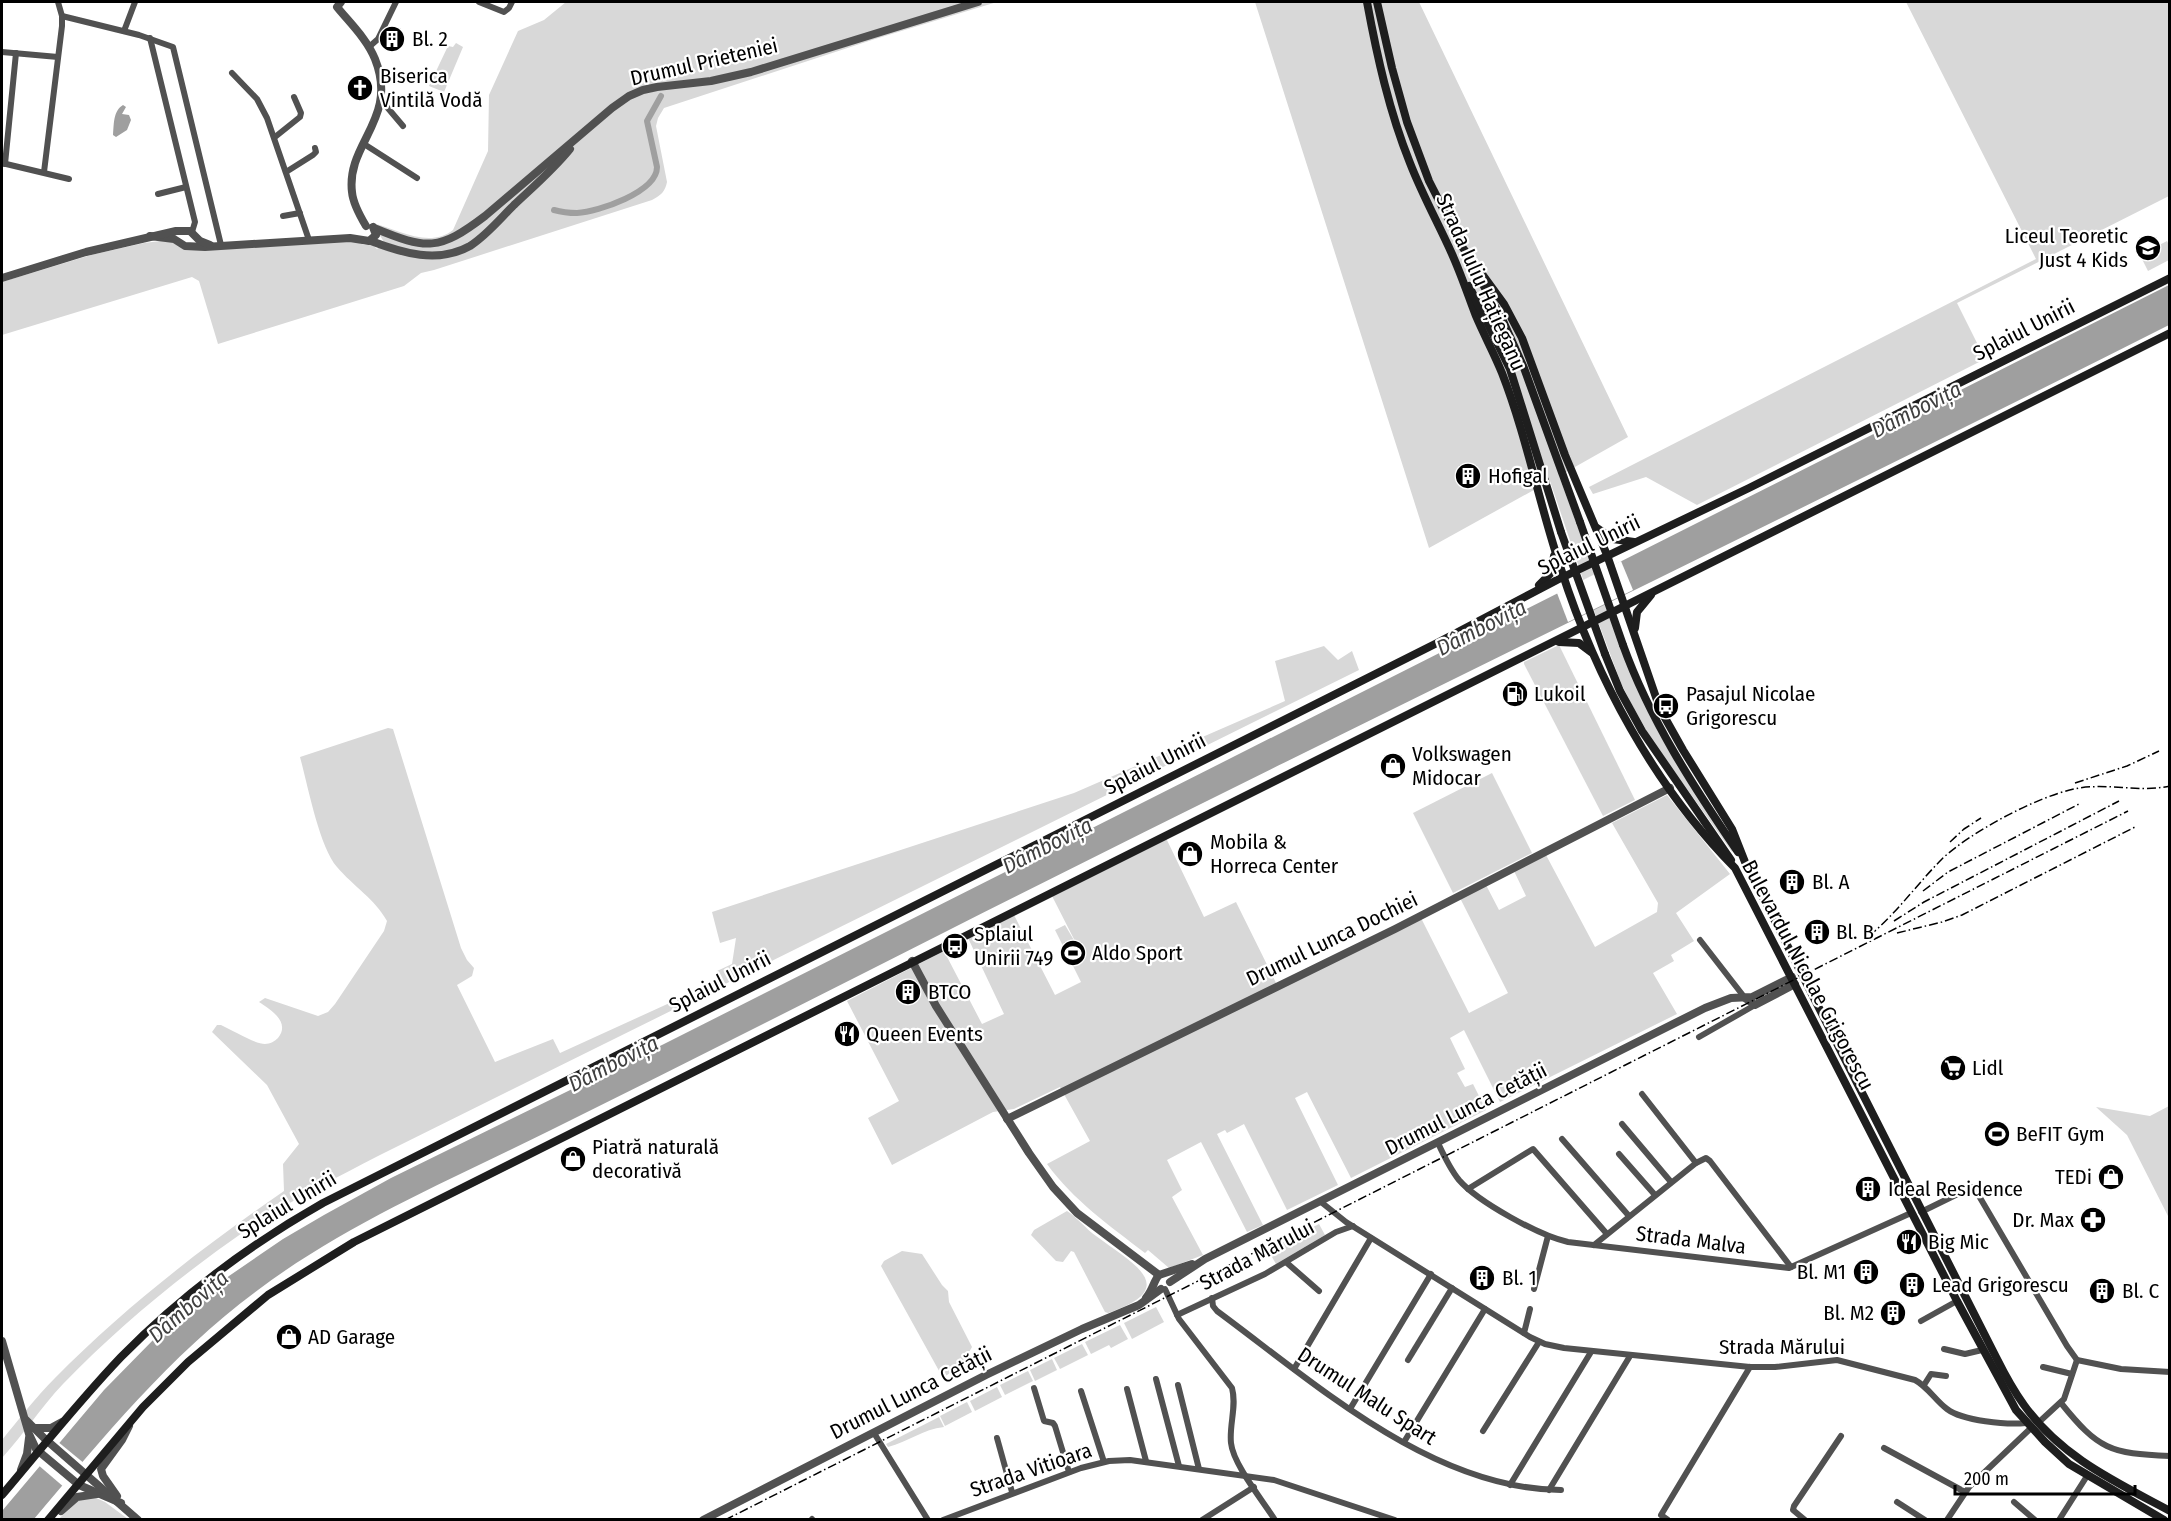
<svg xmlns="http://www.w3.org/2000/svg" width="2171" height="1521" viewBox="0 0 2171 1521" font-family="'Fira Sans Condensed',sans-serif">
	<rect width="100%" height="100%" fill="#fff"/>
	<g fill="#d8d8d8">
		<path d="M566,2H997L875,39L664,108L658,118L656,126L667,182C665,192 661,195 652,200L434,270L421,273L404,286L218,344L199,281L192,277L2,335V282L91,255L144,243L169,240L185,248L352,240L364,245L372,244L377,249L384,242L372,223C397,229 429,249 453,230L488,151L489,95L518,31L544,20Z"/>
		<path d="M1255,2H1419L1628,437L1559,476L1641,698L1670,753L1733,851L1732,852L1652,740L1631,703L1621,683L1590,600L1550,481L1429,548Z"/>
		<path d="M1906,2H2169V196L1957,303L1985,359L1697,505L1646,477L1593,494L1589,487L2036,259Z"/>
		<path d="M456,43L463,47L444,92L429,86L448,46L453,47Z"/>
		<path d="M2167,241L2169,245V260L2148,271L2140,255Z"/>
		<path d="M1559,645L1635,800L1603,816L1524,664V662Z"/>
		<path d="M1324,646L1338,660L1352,651L1359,670L380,1155C334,1179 287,1202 245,1231C180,1276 117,1328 63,1384C41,1407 24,1434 2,1458V1440C19,1419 36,1397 55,1378C125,1307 203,1247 284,1191L283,1164L299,1144L267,1085L212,1032L217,1025H221C232,1030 255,1044 265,1044C270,1044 275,1041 278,1038C291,1022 270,1009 259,1002L265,998L318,1016L328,1012L335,1004L384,931L387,921C375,899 353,886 337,867C319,846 308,786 300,757L388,728L393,729L461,948L467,960L474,968L472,976L457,985L495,1062L553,1039L560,1053L720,980L717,971L732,964L736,938L720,943L712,912L1074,793L1285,701L1275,661Z"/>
		<path d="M1492,773L1532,853L1453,893L1413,813Z"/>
		<path d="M1667,795L1730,874L1676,913L1694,941L1671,955L1674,961L1653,973L1677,1014L1500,1102L1464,1030L1450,1038L1465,1069L1457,1073L1465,1087L1473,1084L1486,1110L1351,1178L1307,1092L1295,1098L1338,1185L1287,1210L1244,1124L1227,1133L1225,1130L1217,1134L1263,1225L1247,1232L1201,1142L1167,1160L1182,1190L1172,1197L1203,1255L1169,1268L1148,1250L1145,1253C1110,1226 1073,1200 1047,1164L1090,1141L1060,1087L1014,1109L993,1112L892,1165L868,1118L899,1101L847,1001L944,951L982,1024L1004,1014L968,938L1014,915L1055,995L1081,982L1055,930L1065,925L1078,947L1052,896L1166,838L1204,917L1236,902L1279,989L1421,918L1469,1013L1508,993L1460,898L1486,885L1499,910L1526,896L1514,871L1546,855L1595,947L1657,912L1658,903L1612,823Z"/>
		<path d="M2169,1106V1218L2127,1135L2096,1107L2150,1116Z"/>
		<path d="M1067,1211C1078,1218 1086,1229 1096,1236C1132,1263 1183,1288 1108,1313L1105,1312L1074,1252L1071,1251L1063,1262L1056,1261L1031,1235L1034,1230Z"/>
		<path d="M1319,1224L1325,1235L1276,1264L1268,1250Z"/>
		<path d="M902,1251L922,1254L942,1285L948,1291L949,1302L972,1347L962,1364L943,1378L881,1266L884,1261Z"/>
		<path d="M1156,1307L1164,1322L1132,1339L1124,1323Z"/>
		<path d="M1120,1325L1128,1339L1111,1348L1109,1345L1091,1354L1085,1342Z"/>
		<path d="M1082,1344L1088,1355L1060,1369L1054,1358Z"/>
		<path d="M1052,1359L1057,1370L1035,1381L1030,1370Z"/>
		<path d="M1028,1371L1033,1381L1005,1395L1000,1385Z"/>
		<path d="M997,1387L1002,1397L975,1411L970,1401Z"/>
		<path d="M967,1402L972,1412L945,1426L940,1416Z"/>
		<path d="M939,1417L944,1427C923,1429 908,1442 888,1447L886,1444Z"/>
		<path d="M94,1497L105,1502L128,1519L58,1520L78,1499Z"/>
	</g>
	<g fill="#9f9f9f">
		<path d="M123,105L126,107L122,114L129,115L131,120L127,130L116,137L113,135C114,124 113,111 123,105Z"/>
		<path d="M2169,285V325C1764,529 1355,725 949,930C817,997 684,1064 551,1130C452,1179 347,1223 258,1290C170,1355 104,1437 34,1519L2,1520V1511L104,1390L157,1336L229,1276L283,1239L324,1215L391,1178L664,1044Z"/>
	</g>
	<g fill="#fff">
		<path d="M1621,561L1633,590L1568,622L1557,593Z"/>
		<path d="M57,1441L85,1464L65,1488L37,1464Z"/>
	</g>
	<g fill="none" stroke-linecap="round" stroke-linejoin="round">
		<path stroke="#9f9f9f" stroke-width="6" d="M554,210C561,212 569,213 577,213C598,212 657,192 657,167L647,121L661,96"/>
		<g stroke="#515151" stroke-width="6">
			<path d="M479,2L504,12L509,8L512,2"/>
			<path d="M62,16L139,35L173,47L221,245"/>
			<path d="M124,31L135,2"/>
			<path d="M150,38L195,222L192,232"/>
			<path d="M369,47L378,39L396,2"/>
			<path d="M2,52L58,57"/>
			<path d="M232,73L257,99L267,118L309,240"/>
			<path d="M381,100L403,126"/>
			<path d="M275,137L300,117L301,113L294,97"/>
			<path d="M364,144L417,178"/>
			<path d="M2,163L69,179"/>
			<path d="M5,164L16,53"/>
			<path d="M44,172L62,26V16L58,2"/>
			<path d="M286,172L313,155L316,152L315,148"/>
			<path d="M158,194L186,187"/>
			<path d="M283,216L300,213"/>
			<path d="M1700,940L1745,998"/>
			<path d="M1699,1037L1755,1005"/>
			<path d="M1642,1094L1696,1163"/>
			<path d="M1622,1124L1671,1182"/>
			<path d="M1562,1139L1629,1216"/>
			<path d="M1438,1143C1444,1156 1450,1169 1459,1180C1478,1202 1540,1236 1568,1242L1789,1268L1911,1213"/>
			<path d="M1619,1154L1655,1195"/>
			<path d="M1468,1189L1533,1149L1607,1234"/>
			<path d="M1321,1202L1346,1222L1530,1337L1545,1344L1564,1348L1750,1367H1775L1837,1360L1915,1380C1928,1387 1935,1400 1947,1409C1963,1421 2007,1425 2026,1423"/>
			<path d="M1921,1212L1972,1187L1979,1196L2067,1346L2077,1360L2121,1369L2170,1372"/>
			<path d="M1594,1245L1696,1163L1706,1158L1710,1161L1791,1267"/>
			<path d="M1287,1263L1319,1291"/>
			<path d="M1165,1289L1179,1319L1232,1388C1237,1406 1229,1425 1231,1443C1233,1464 1263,1501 1275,1520"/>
			<path d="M1534,1289L1548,1236"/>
			<path d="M1212,1298L1213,1306L1217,1311C1316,1384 1432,1489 1561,1490"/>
			<path d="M1177,1315L1265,1274L1336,1232L1353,1226"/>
			<path d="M1921,1321L1957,1301"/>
			<path d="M1524,1333L1530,1309"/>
			<path d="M1944,1349L1965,1354L1982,1350"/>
			<path d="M1408,1360L1452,1288"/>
			<path d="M2043,1367L2072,1374"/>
			<path d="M1294,1369L1371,1238"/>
			<path d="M1156,1379L1179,1466"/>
			<path d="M1178,1385L1199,1469"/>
			<path d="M1924,1385L1931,1374L1946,1376"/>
			<path d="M1034,1388L1044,1421L1053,1423L1055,1426L1069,1472"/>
			<path d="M1127,1389L1146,1461"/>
			<path d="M1081,1391L1104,1462"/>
			<path d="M2061,1403C2098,1449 2110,1454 2170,1456"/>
			<path d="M1350,1409L1431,1274"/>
			<path d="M2038,1423L2064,1399L2077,1360"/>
			<path d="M1483,1431L1539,1342"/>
			<path d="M874,1433L928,1520"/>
			<path d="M997,1438L1012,1492"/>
			<path d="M1404,1442L1485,1309"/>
			<path d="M1884,1448L1965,1492"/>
			<path d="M1510,1485L1591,1352"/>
			<path d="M1549,1490L1630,1356"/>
			<path d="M1897,1502L1925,1520"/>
			<path d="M2014,1502L2035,1520"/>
			<path d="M812,1519L813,1520"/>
			<path d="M943,1520L1081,1468L1109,1461L1130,1460L1274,1480L1395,1520"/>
			<path d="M1202,1520L1254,1487"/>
			<path d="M1668,1520L1661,1515L1750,1367"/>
			<path d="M1805,1520L1793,1510L1794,1506L1841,1436"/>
			<path d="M1947,1520L1969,1487L2031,1428"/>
			<path d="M2059,1520L2087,1476"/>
		</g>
		<g stroke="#515151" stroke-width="8">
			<path d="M341,2L337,7C350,23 367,39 375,59C399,119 346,143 352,192C353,204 360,216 366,226"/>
			<path d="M374,228C427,250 439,251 485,216L612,108L629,96L643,90L657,87L711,81L751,72L978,2"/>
			<path d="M150,236L174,239L185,246L205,247L350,238L369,241L376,235L373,227"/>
			<path d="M371,241C402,253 438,264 470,246C486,236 500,219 514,205C533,187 553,170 570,149"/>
			<path d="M2,278L86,252L176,231H190L200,241L210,245"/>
			<path d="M912,961L936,1006L1029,1153L1053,1187L1077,1213L1159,1275"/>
			<path d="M1745,998L1755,1005L1795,984"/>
			<path d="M1007,1119L1395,929L1670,788"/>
			<path d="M1170,1282L1205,1259L1705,1008L1731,998L1752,997L1792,977"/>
			<path d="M1146,1298C1153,1290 1154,1280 1159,1275L1192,1264"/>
			<path d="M2,1341L29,1434L36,1449L79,1485L121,1503"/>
			<path d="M26,1420L44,1438L138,1520"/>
			<path d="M34,1428H51L62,1422"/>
			<path d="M21,1470L27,1454L29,1438"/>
			<path d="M117,1496L103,1476L101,1469L122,1440L129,1426"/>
			<path d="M61,1511L77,1497L97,1494"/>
			<path d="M703,1520L986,1375L1082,1329L1139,1305L1161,1289"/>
		</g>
		<g stroke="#1e1e1e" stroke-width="8">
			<path d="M1367,2C1377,56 1389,111 1410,163C1422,194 1438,223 1452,254C1461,274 1468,295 1476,316C1484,335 1494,353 1502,373C1527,437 1539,504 1561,569C1596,678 1654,786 1735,868L1957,1301L2016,1410L2045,1442L2069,1464L2164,1520"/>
			<path d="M1377,2L1392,68L1407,122L1429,181L1463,248L1504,304L1522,338L1565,455L1607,555L1660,709L1683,750L1732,829L1745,862L1996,1357C2004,1373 2013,1390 2024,1405C2061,1457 2116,1482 2170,1511"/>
			<path d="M1480,279L1503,321L1524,368L1580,522"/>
			<path d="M1469,286L1510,369L1561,532"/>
			<path d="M1597,528L1613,539L1634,542"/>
			<path d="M1539,585L1551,573L1554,556"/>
			<path d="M1635,628L1637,612L1651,595"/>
			<path d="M1559,642L1579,643L1591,652"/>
			<path d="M1623,645C1650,720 1693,786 1738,852"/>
			<path d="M1605,654L1620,691L1642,731L1731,860"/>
			<path d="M2,1495C41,1449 79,1401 121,1357C181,1296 249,1245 323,1203L1437,643L1557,580L1749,488L2170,278"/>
			<path d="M48,1520L143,1407L188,1362L268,1295L354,1242L2170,333"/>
		</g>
		<g stroke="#000" stroke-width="1.5" stroke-dasharray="9 3 1.5 3" stroke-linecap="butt">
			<path d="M2075,783L2127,766L2159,751"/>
			<path d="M1950,842L1964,829L1981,818"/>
			<path d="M1923,891L1948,872L2079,804"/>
			<path d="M1894,921L1924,902L2119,801"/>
			<path d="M1897,933L1942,922L1962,915L2137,826"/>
			<path d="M1869,936C1897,913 1917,884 1942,859C1969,833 2036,797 2074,789C2106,782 2138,793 2170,786"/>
			<path d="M725,1520L2128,811"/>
		</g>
		<g stroke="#1e1e1e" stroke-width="8">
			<path d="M1580,522L1623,645"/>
			<path d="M1561,532L1605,654"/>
		</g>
	</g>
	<defs>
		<g id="building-disc" transform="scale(1.35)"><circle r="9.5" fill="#000" stroke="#fff"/><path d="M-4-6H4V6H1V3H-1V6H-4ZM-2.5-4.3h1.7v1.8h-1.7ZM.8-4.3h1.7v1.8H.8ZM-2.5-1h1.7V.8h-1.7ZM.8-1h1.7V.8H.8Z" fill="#fff"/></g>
		<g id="church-disc" transform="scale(1.35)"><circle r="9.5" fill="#000" stroke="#fff"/><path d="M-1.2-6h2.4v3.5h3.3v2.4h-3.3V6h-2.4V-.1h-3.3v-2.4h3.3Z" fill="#fff"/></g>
		<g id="school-disc" transform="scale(1.35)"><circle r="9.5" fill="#000" stroke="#fff"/><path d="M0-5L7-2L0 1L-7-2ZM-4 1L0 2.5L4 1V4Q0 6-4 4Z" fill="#fff"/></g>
		<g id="fuel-disc" transform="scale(1.35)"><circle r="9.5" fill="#000" stroke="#fff"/><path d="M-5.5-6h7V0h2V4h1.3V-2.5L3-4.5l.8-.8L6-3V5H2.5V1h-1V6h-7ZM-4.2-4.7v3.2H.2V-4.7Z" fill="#fff"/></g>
		<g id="bus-disc" transform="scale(1.35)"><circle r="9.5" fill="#000" stroke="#fff"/><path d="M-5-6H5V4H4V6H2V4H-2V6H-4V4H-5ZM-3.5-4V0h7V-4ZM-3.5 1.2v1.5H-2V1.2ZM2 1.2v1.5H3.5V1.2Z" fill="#fff"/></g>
		<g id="shop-disc" transform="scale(1.35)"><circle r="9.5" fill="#000" stroke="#fff"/><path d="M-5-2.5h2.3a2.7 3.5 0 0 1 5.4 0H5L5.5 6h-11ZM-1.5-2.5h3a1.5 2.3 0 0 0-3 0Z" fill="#fff"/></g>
		<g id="stadium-disc" transform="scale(1.35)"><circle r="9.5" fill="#000" stroke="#fff"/><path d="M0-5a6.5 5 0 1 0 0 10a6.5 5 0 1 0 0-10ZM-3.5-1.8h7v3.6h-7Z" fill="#fff"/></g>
		<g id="restaurant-disc" transform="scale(1.35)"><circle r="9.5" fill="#000" stroke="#fff"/><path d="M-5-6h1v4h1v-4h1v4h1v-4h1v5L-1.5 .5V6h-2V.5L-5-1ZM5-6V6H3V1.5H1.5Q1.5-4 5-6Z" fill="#fff"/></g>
		<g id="supermarket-disc" transform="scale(1.35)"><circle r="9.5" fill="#000" stroke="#fff"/><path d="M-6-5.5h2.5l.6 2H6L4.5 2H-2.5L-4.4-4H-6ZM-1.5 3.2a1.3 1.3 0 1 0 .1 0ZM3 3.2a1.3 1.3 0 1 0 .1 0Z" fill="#fff"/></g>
		<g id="pharmacy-disc" transform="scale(1.35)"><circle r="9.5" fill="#000" stroke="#fff"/><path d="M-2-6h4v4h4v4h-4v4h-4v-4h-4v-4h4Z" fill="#fff"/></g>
	</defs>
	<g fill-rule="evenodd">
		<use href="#building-disc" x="392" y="39"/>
		<use href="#church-disc" x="360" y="88"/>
		<use href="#school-disc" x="2148" y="248"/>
		<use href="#building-disc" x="1468" y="476"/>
		<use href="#fuel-disc" x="1515" y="694"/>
		<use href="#bus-disc" x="1666" y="706"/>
		<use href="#shop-disc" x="1393" y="766"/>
		<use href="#shop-disc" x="1190" y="854"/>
		<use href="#building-disc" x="1792" y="882"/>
		<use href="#building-disc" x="1817" y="932"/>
		<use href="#bus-disc" x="955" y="946"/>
		<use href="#stadium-disc" x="1073" y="953"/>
		<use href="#building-disc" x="908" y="992"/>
		<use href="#restaurant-disc" x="847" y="1034"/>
		<use href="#supermarket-disc" x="1953" y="1068"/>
		<use href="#stadium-disc" x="1997" y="1134"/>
		<use href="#shop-disc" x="573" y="1159"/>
		<use href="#shop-disc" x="2111" y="1177"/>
		<use href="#building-disc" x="1868" y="1189"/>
		<use href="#pharmacy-disc" x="2093" y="1220"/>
		<use href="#restaurant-disc" x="1909" y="1242"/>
		<use href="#building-disc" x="1866" y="1272"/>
		<use href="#building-disc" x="1482" y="1278"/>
		<use href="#building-disc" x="1912" y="1285"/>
		<use href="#building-disc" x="2102" y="1291"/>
		<use href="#building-disc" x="1893" y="1313"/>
		<use href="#shop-disc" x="289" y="1337"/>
	</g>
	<g text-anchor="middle" stroke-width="4.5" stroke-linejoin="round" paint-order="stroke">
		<g font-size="21" fill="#000" stroke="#fff" text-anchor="start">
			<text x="412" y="46">Bl. 2</text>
			<text x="380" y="83">Biserica<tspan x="380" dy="24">Vintilă Vodă</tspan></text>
			<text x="2128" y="243" text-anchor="end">Liceul Teoretic<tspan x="2128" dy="24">Just 4 Kids</tspan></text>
			<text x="1488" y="483">Hofigal</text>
			<text x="1534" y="701">Lukoil</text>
			<text x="1686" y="701">Pasajul Nicolae<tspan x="1686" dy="24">Grigorescu</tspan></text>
			<text x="1412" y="761">Volkswagen<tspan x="1412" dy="24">Midocar</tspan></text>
			<text x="1210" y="849">Mobila &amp;<tspan x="1210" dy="24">Horreca Center</tspan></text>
			<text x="1812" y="889">Bl. A</text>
			<text x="1836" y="939">Bl. B</text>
			<text x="974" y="941">Splaiul<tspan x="974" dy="24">Unirii 749</tspan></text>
			<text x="1092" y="960">Aldo Sport</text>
			<text x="928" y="999">BTCO</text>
			<text x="866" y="1041">Queen Events</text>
			<text x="1972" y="1075">Lidl</text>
			<text x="2016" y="1141">BeFIT Gym</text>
			<text x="592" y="1154">Piatră naturală<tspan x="592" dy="24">decorativă</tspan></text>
			<text x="2092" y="1184" text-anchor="end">TEDi</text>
			<text x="1888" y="1196">Ideal Residence</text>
			<text x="2074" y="1227" text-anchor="end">Dr. Max</text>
			<text x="1928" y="1249">Big Mic</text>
			<text x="1846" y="1279" text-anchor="end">Bl. M1</text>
			<text x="1502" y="1285">Bl. 1</text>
			<text x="1932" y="1292">Lead Grigorescu</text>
			<text x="2122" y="1298">Bl. C</text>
			<text x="1874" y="1320" text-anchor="end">Bl. M2</text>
			<text x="308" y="1344">AD Garage</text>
		</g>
		<g font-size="21" fill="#000" stroke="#fff">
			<text transform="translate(704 62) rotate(-13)" y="7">Drumul Prieteniei</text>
			<text transform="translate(1481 282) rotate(66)" y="7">Strada Iuliu Hațieganu</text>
			<text transform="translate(2024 330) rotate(-27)" y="7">Splaiul Unirii</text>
			<text transform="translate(1589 545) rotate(-26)" y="7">Splaiul Unirii</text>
			<text transform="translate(1155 764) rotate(-27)" y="7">Splaiul Unirii</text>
			<text transform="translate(1332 939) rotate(-26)" y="7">Drumul Lunca Dochiei</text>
			<text transform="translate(1808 975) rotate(62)" y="7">Bulevardul Nicolae Grigorescu</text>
			<text transform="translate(720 982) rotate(-27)" y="7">Splaiul Unirii</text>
			<text transform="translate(1466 1109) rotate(-27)" y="7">Drumul Lunca Cetății</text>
			<text transform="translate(287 1205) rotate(-31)" y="7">Splaiul Unirii</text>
			<text transform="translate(1691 1240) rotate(7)" y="7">Strada Malva</text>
			<text transform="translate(1257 1255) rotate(-28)" y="7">Strada Mărului</text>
			<text x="1782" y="1354">Strada Mărului</text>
			<text transform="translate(911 1393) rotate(-27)" y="7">Drumul Lunca Cetății</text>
			<text transform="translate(1367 1396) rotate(33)" y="7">Drumul Malu Spart</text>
			<text transform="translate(1031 1470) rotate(-19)" y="7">Strada Vitioara</text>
		</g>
		<g font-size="22" font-style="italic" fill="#404040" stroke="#fff">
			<text transform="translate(1916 409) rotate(-27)" y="8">Dâmbovița</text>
			<text transform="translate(1481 627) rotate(-27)" y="8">Dâmbovița</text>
			<text transform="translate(1047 845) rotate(-27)" y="8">Dâmbovița</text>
			<text transform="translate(613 1063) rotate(-27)" y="8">Dâmbovița</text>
			<text transform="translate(188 1306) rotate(-41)" y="8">Dâmbovița</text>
		</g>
	</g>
	<rect width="2171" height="1521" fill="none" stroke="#000000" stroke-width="6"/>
	<path d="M1955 1485v9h180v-9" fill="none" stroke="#000000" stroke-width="3"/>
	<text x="1964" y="1485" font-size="18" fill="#000000" stroke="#ffffff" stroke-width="4.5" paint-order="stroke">200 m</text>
</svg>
